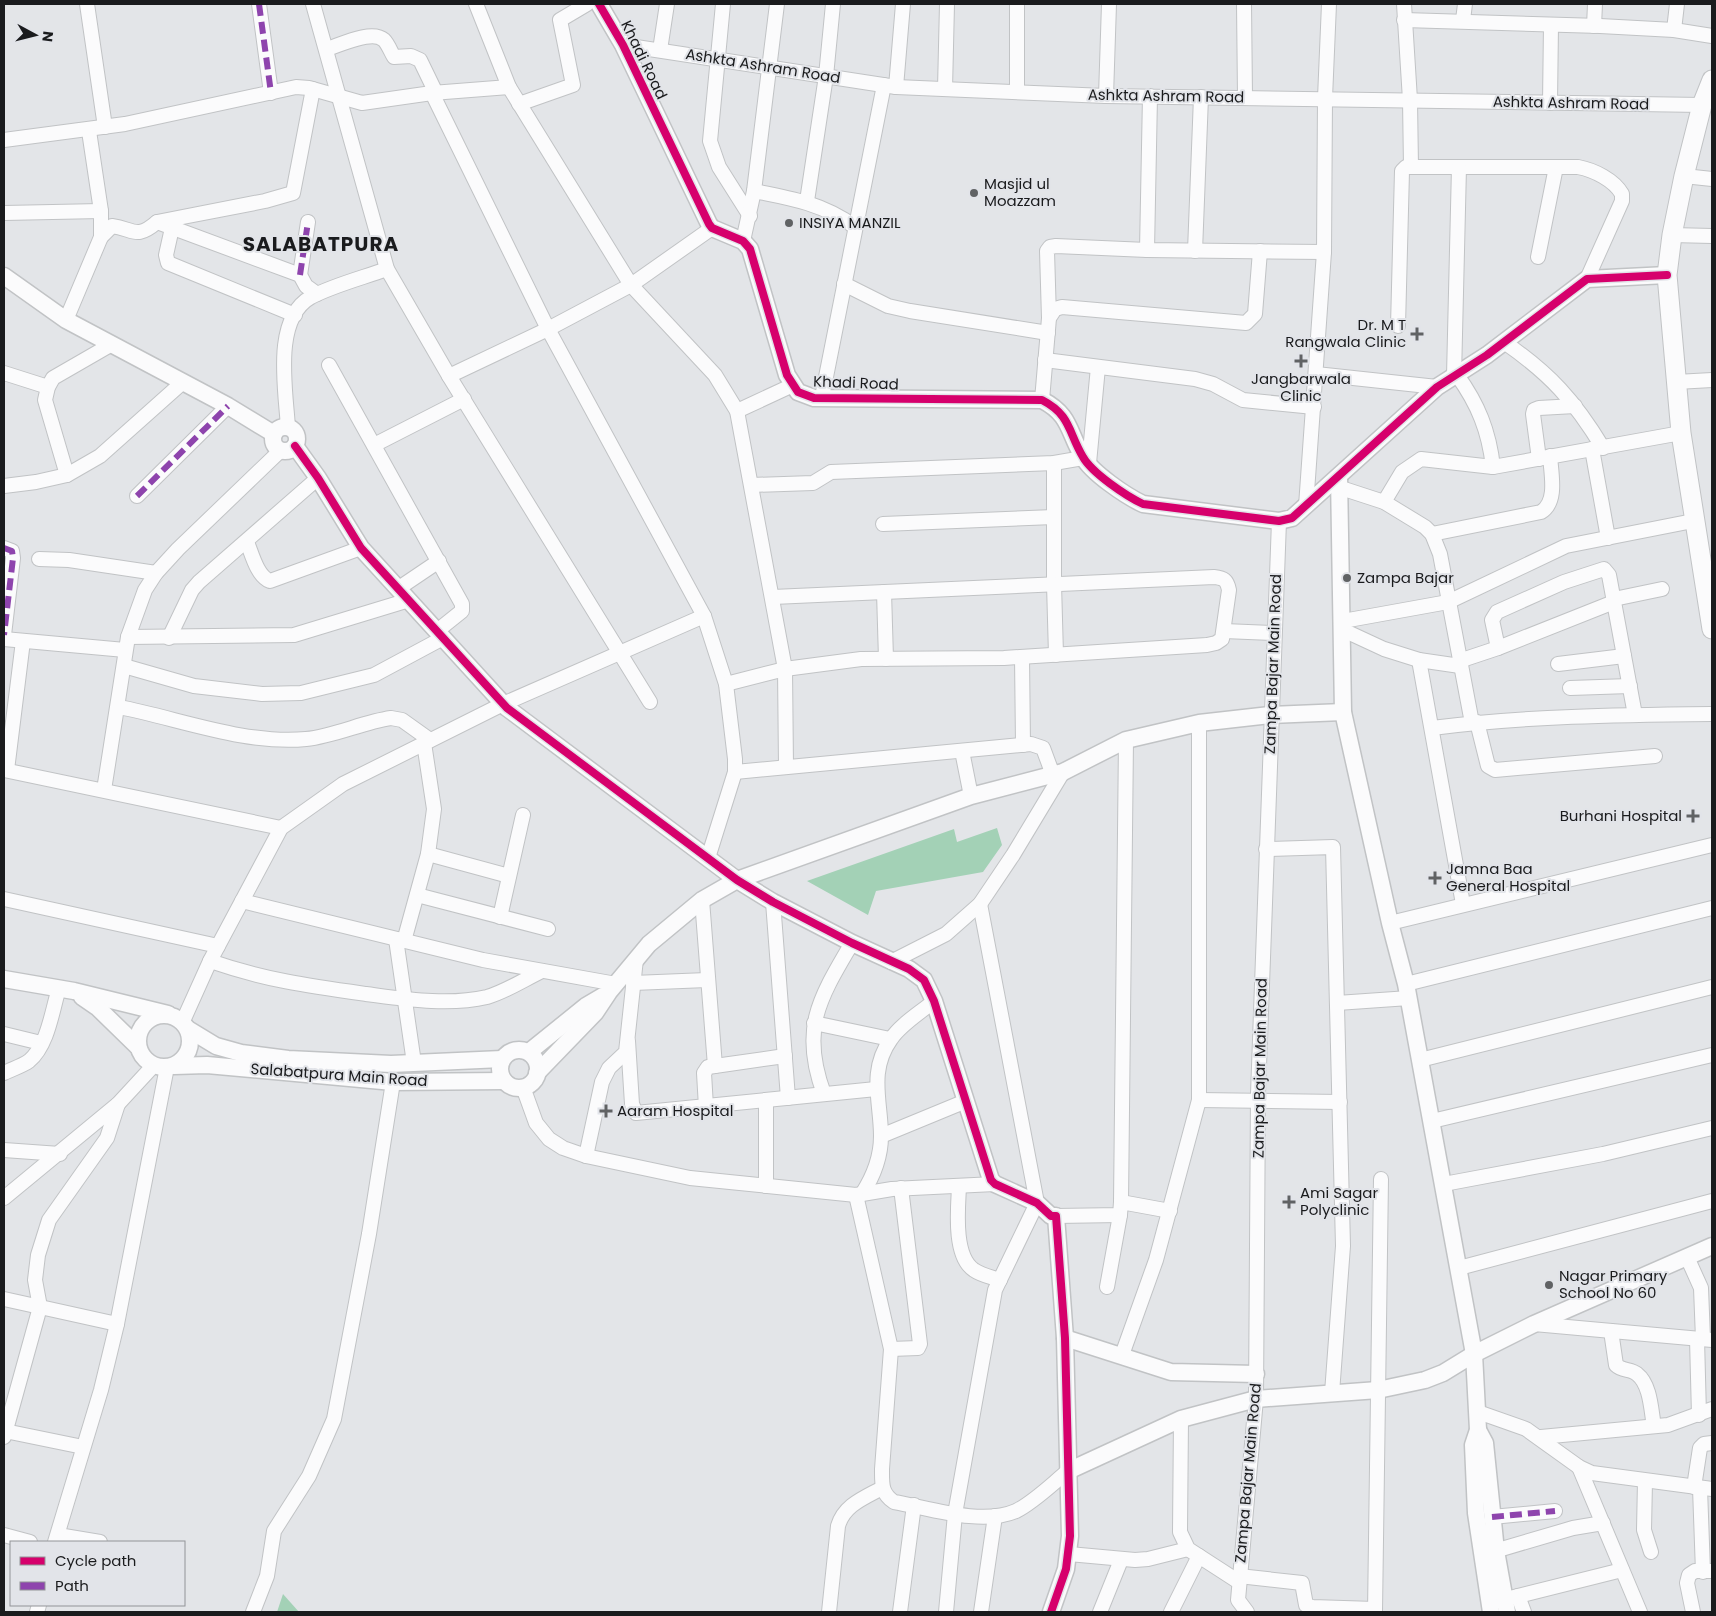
<svg xmlns="http://www.w3.org/2000/svg" width="1716" height="1616" viewBox="0 0 1716 1616" font-family="Poppins,sans-serif">
	<rect width="100%" height="100%" fill="#e3e5e8"/>
	<g fill="#a3d1b6">
		<path d="M997,828L1002,845L983,872L876,891L868,915L807,881L954,829L957,842Z"/>
		<path d="M283,1594L299,1612H277Z"/>
	</g>
	<g fill="none" stroke-linecap="round" stroke-linejoin="round">
		<g stroke="#c1c3c5" stroke-width="16">
			<g id="minor">
				<path d="M87,4L105,127"/>
				<path d="M259,4L271,93"/>
				<path d="M313,4L387,269L449,376L650,702"/>
				<path d="M723,4L710,141L719,167L750,216"/>
				<path d="M1244,4L1245,97"/>
				<path d="M1404,4L1410,100L1411,167"/>
				<path d="M1404,20L1600,26L1674,30L1712,36"/>
				<path d="M1463,20L1465,4"/>
				<path d="M1594,26L1595,4"/>
				<path d="M1674,30L1677,4"/>
				<path d="M623,45L896,87L1106,96L1702,105"/>
				<path d="M327,49C340,45 372,29 384,40C388,44 391,52 394,57L411,56L420,60L436,93"/>
				<path d="M660,50L667,4"/>
				<path d="M509,87L631,285L715,375L737,411L785,669L786,767"/>
				<path d="M896,87L903,4"/>
				<path d="M945,89L947,4"/>
				<path d="M1017,91V4"/>
				<path d="M432,93L548,329L704,616L726,684L735,759V772L708,858"/>
				<path d="M1106,96L1109,4"/>
				<path d="M1550,103L1551,25"/>
				<path d="M519,104L573,85L560,20L587,4"/>
				<path d="M4,140L125,124L296,87L309,88L362,103L432,93L509,87L476,4"/>
				<path d="M1684,176L1712,179"/>
				<path d="M754,191C791,198 824,204 855,227"/>
				<path d="M807,201L826,76L833,4"/>
				<path d="M4,213L101,211"/>
				<path d="M157,222L300,275L306,286L317,294"/>
				<path d="M172,228L166,255L168,263L295,315"/>
				<path d="M1672,235L1712,236"/>
				<path d="M101,237L112,226C134,229 136,240 157,222L265,201L293,193L313,89"/>
				<path d="M743,241L754,191L777,4"/>
				<path d="M1147,250L1150,96"/>
				<path d="M1195,251L1201,97"/>
				<path d="M1538,257L1556,167"/>
				<path d="M300,275L308,222"/>
				<path d="M844,284L888,306L910,311L1048,333"/>
				<path d="M1049,318L1047,251L1050,247L1056,246L1147,250L1324,252"/>
				<path d="M66,320L101,237V211L89,131"/>
				<path d="M1398,326L1402,171L1406,167H1578C1594,170 1614,180 1622,194V201L1587,279"/>
				<path d="M1504,342C1550,374 1574,400 1603,448"/>
				<path d="M1045,360L1195,379L1213,384L1243,400L1314,407"/>
				<path d="M329,365L462,604V611L437,631"/>
				<path d="M4,373L48,387"/>
				<path d="M1316,374L1437,387"/>
				<path d="M1457,375C1478,404 1489,431 1493,467"/>
				<path d="M449,376L548,329L631,285L712,228"/>
				<path d="M1454,376L1459,167"/>
				<path d="M1676,382L1712,380"/>
				<path d="M822,397L884,85"/>
				<path d="M1042,400L1049,318L1055,309L1062,307L1246,323L1255,314L1260,251"/>
				<path d="M737,411L793,385"/>
				<path d="M288,428C286,391 272,319 311,297C334,285 362,278 387,269"/>
				<path d="M374,445L464,399"/>
				<path d="M1592,449L1608,538"/>
				<path d="M1539,459L1533,414L1534,410L1539,408L1575,406"/>
				<path d="M1054,463V584L1056,655"/>
				<path d="M1089,463L1098,367"/>
				<path d="M67,475L45,400L48,387L53,378L112,344"/>
				<path d="M752,485L813,483L831,472L1054,463L1083,458"/>
				<path d="M4,486L36,482L67,475L100,456L183,382"/>
				<path d="M1341,488L1384,502L1425,527L1432,534L1440,554L1472,723"/>
				<path d="M137,496L228,406"/>
				<path d="M1384,502L1402,472L1421,459L1493,467L1681,433"/>
				<path d="M1306,506L1324,252L1325,98L1329,4"/>
				<path d="M883,524L1054,517"/>
				<path d="M1432,534L1541,512C1558,502 1551,473 1550,456"/>
				<path d="M247,542C252,554 257,576 270,581L361,548"/>
				<path d="M4,548L12,551L13,558L4,635"/>
				<path d="M39,559L69,560L156,573"/>
				<path d="M399,588L439,561"/>
				<path d="M884,592L886,659"/>
				<path d="M1614,599L1662,589"/>
				<path d="M1343,621L1448,602L1566,546L1693,521"/>
				<path d="M1343,630L1384,649L1419,660L1460,666"/>
				<path d="M1224,631L1274,633"/>
				<path d="M128,637L294,635L409,600"/>
				<path d="M169,638L192,590L199,582L318,478"/>
				<path d="M4,639L125,650"/>
				<path d="M1498,648L1492,620L1497,612L1564,582L1604,569L1609,575L1635,715"/>
				<path d="M1022,657L1023,745"/>
				<path d="M1419,660L1463,904"/>
				<path d="M1459,661L1498,648L1614,602"/>
				<path d="M1558,664L1624,656"/>
				<path d="M124,666L194,686L262,694L301,693L374,675L443,638"/>
				<path d="M726,684L785,669L861,659L1004,658L1207,645L1216,643L1222,639L1229,590C1227,580 1224,578 1214,577L773,597"/>
				<path d="M1570,688L1630,686"/>
				<path d="M119,707C177,718 246,745 306,739C335,736 363,722 391,718L402,720L430,740"/>
				<path d="M1477,722L1488,766L1495,770L1655,756"/>
				<path d="M1432,728C1525,716 1619,715 1712,714"/>
				<path d="M962,751L971,796"/>
				<path d="M4,770L281,828"/>
				<path d="M7,770L23,641"/>
				<path d="M735,772L1031,744L1043,748L1053,775"/>
				<path d="M104,790L128,637L145,590L156,573L178,549L280,451"/>
				<path d="M1266,849L1333,847L1343,1246L1332,1393"/>
				<path d="M428,854L509,876"/>
				<path d="M417,895L548,929"/>
				<path d="M4,899L218,946"/>
				<path d="M702,900L715,1066"/>
				<path d="M242,901L483,960L616,984"/>
				<path d="M773,902L788,1098"/>
				<path d="M500,917L523,815"/>
				<path d="M1390,923L1712,845"/>
				<path d="M396,939L414,1063"/>
				<path d="M404,941L428,854L434,809L424,743"/>
				<path d="M210,961C265,980 309,986 366,994C405,999 448,1006 487,997C505,992 525,979 542,971"/>
				<path d="M891,962L946,934L980,904L1013,855L1063,772"/>
				<path d="M633,983L707,980"/>
				<path d="M1406,984L1712,908"/>
				<path d="M1337,1003L1409,998"/>
				<path d="M183,1021L210,961L281,828L343,784L503,704L704,616"/>
				<path d="M814,1023L890,1039"/>
				<path d="M4,1034L41,1043"/>
				<path d="M628,1041L632,1104L636,1113L876,1089"/>
				<path d="M1420,1060L1712,987"/>
				<path d="M4,1073C12,1069 22,1066 29,1061C48,1045 52,1011 59,988"/>
				<path d="M523,1087L536,1123L549,1139L563,1148L586,1156L690,1178L856,1195L892,1189L995,1184"/>
				<path d="M824,1094C800,1029 819,999 852,943"/>
				<path d="M1199,1100L1340,1102"/>
				<path d="M706,1107L704,1073L708,1067L785,1056"/>
				<path d="M1432,1121L1712,1055"/>
				<path d="M881,1136L966,1101"/>
				<path d="M4,1150L60,1154"/>
				<path d="M586,1156L602,1082L609,1068L626,1052L636,959"/>
				<path d="M1444,1184L1603,1154L1712,1128"/>
				<path d="M766,1186V1100"/>
				<path d="M959,1187C958,1208 953,1256 974,1270C981,1275 991,1277 1000,1280"/>
				<path d="M862,1194C873,1177 881,1156 881,1136C881,1102 868,1071 891,1039C901,1024 920,1013 934,1001"/>
				<path d="M856,1195L891,1349L882,1469C882,1484 881,1493 894,1502C929,1508 982,1526 1016,1511C1034,1502 1052,1484 1068,1471"/>
				<path d="M4,1198L118,1104L154,1065"/>
				<path d="M1121,1202L1126,740"/>
				<path d="M1056,1216L1120,1215L1121,1202L1170,1211"/>
				<path d="M1687,1257L1701,1288L1703,1339"/>
				<path d="M1459,1268L1712,1201"/>
				<path d="M1107,1287L1120,1215"/>
				<path d="M4,1299L117,1324"/>
				<path d="M1534,1324L1712,1340"/>
				<path d="M1611,1331L1616,1365C1622,1371 1631,1369 1637,1374C1651,1385 1651,1411 1654,1426"/>
				<path d="M1697,1339L1699,1415"/>
				<path d="M891,1349L918,1348L920,1344L901,1188"/>
				<path d="M1122,1355L1156,1260L1199,1100V723"/>
				<path d="M1478,1412L1526,1429L1579,1467L1592,1473L1712,1489"/>
				<path d="M1181,1419L1180,1532L1188,1549L1239,1582"/>
				<path d="M5,1431L83,1447"/>
				<path d="M4,1437L40,1307L35,1280L38,1255L49,1220L107,1138L118,1104"/>
				<path d="M1541,1437L1668,1425L1712,1409"/>
				<path d="M1579,1467L1640,1612"/>
				<path d="M1645,1481L1644,1530L1651,1552"/>
				<path d="M1694,1487L1700,1448L1704,1444L1712,1443"/>
				<path d="M1700,1488L1703,1572"/>
				<path d="M1492,1517L1555,1511"/>
				<path d="M4,1535L30,1542"/>
				<path d="M58,1535L100,1542"/>
				<path d="M55,1542L101,1390L117,1324L167,1067"/>
				<path d="M1488,1553L1573,1528L1603,1523"/>
				<path d="M1069,1554L1135,1560L1148,1559L1188,1549"/>
				<path d="M1239,1576L1302,1583L1306,1605L1312,1607L1375,1609"/>
				<path d="M1518,1596L1524,1612"/>
				<path d="M1494,1602L1622,1570"/>
				<path d="M37,1612L39,1605"/>
				<path d="M253,1612L267,1576L274,1531L309,1476L334,1419L369,1234L393,1082"/>
				<path d="M829,1612L838,1526C844,1505 864,1498 882,1488"/>
				<path d="M900,1612L914,1505"/>
				<path d="M946,1612L955,1514L995,1290L1037,1203L980,904"/>
				<path d="M981,1612L995,1516"/>
				<path d="M1100,1612L1121,1560"/>
				<path d="M1171,1612L1199,1556"/>
				<path d="M1247,1612L1238,1600L1256,1399L1258,1094L1279,521"/>
				<path d="M1375,1612L1381,1179"/>
				<path d="M1693,1612L1687,1583L1689,1575L1695,1571H1712"/>
			</g>
		</g>
		<g stroke="#c1c3c5" stroke-width="19">
			<g id="tertiary">
				<path d="M599,4L623,45L709,224L712,228L743,241L750,249L787,375L798,392L814,398L1042,400C1071,415 1068,432 1083,457C1092,473 1126,496 1143,504L1279,521L1292,518L1437,387L1487,355L1587,279L1667,275"/>
				<path d="M4,276L66,320L228,406L274,434"/>
				<circle cx="285" cy="439" r="12"/>
				<path d="M295,446L318,478L361,548L507,708L737,880L773,902L852,943L909,969L924,980L934,1001L991,1180L995,1184L1037,1203L1051,1216H1056L1065,1338L1070,1536L1066,1569L1051,1612"/>
				<path d="M1339,476L1343,712L1390,923L1406,984L1474,1354L1478,1430L1473,1445L1476,1513L1491,1612"/>
				<path d="M4,979L74,991L168,1014"/>
				<path d="M82,997L98,1008L138,1047"/>
				<circle cx="164" cy="1041" r="26"/>
				<path d="M188,1029L216,1046L241,1053L288,1059L391,1064L502,1059"/>
				<circle cx="519" cy="1069" r="19"/>
				<path d="M529,1052L586,1006L603,996"/>
				<path d="M174,1066L207,1065L393,1082L504,1081"/>
				<path d="M537,1073L595,1013L609,992L649,944L702,900L737,880L971,796L1063,772L1126,740L1199,723L1270,715L1343,712"/>
				<path d="M1065,1338L1171,1372L1256,1374"/>
				<path d="M1478,1430L1485,1443L1496,1551L1507,1612"/>
				<path d="M1068,1471L1181,1419L1256,1399L1378,1390L1425,1380L1443,1373L1474,1354L1534,1324L1712,1246"/>
			</g>
		</g>
		<g stroke="#c1c3c5" stroke-width="21">
			<path id="secondary" d="M1712,80L1702,105L1684,176L1672,235L1667,275L1681,433L1712,629"/>
		</g>
		<use href="#minor" stroke="#fbfbfc" stroke-width="14"/>
		<use href="#tertiary" stroke="#fbfbfc" stroke-width="16"/>
		<use href="#secondary" stroke="#fbfbfc" stroke-width="19"/>
		<g stroke="#8e44ad" stroke-width="6" stroke-dasharray="12 6" stroke-linecap="butt">
			<path d="M259,4L271,93"/>
			<path d="M300,275L308,222"/>
			<path d="M137,496L228,406"/>
			<path d="M4,548L12,551L13,558L4,635"/>
			<path d="M1492,1517L1555,1511"/>
		</g>
		<g stroke="#e2e4e9" stroke-width="11">
			<g id="cycleway">
				<path d="M599,4L623,45L709,224L712,228L743,241L750,249L787,375L798,392L814,398L1042,400C1071,415 1068,432 1083,457C1092,473 1126,496 1143,504L1279,521L1292,518L1437,387L1487,355L1587,279L1667,275"/>
				<path d="M295,446L318,478L361,548L507,708L737,880L773,902L852,943L909,969L924,980L934,1001L991,1180L995,1184L1037,1203L1051,1216H1056L1065,1338L1070,1536L1066,1569L1051,1612"/>
			</g>
		</g>
		<use href="#cycleway" stroke="#d6006c" stroke-width="8"/>
	</g>
	<g fill="#606264" stroke="#e2e4e9" stroke-width="2">
		<circle cx="974" cy="193" r="5"/>
		<circle cx="789" cy="223" r="5"/>
		<path d="M1414.5 326.5h5v5h5v5h-5v5h-5v-5h-5v-5h5z"/>
		<path d="M1298.5 353.5h5v5h5v5h-5v5h-5v-5h-5v-5h5z"/>
		<circle cx="1347" cy="578" r="5"/>
		<path d="M1690.5 808.5h5v5h5v5h-5v5h-5v-5h-5v-5h5z"/>
		<path d="M1432.5 870.5h5v5h5v5h-5v5h-5v-5h-5v-5h5z"/>
		<path d="M603.5 1103.5h5v5h5v5h-5v5h-5v-5h-5v-5h5z"/>
		<path d="M1286.5 1194.5h5v5h5v5h-5v5h-5v-5h-5v-5h5z"/>
		<circle cx="1549" cy="1285" r="5"/>
	</g>
	<g text-anchor="middle" stroke-width="4" stroke-linejoin="round" paint-order="stroke">
		<g font-size="15" fill="#1a1b1d" stroke="#e2e4e9">
			<text transform="translate(644 60) rotate(64)" y="5">Khadi Road</text>
			<text transform="translate(763 66) rotate(9)" y="5">Ashkta Ashram Road</text>
			<text transform="translate(1166 96) rotate(1)" y="5">Ashkta Ashram Road</text>
			<text transform="translate(1571 103) rotate(1)" y="5">Ashkta Ashram Road</text>
			<text transform="translate(856 383) rotate(2)" y="5">Khadi Road</text>
			<text transform="translate(1273 664) rotate(-88)" y="5">Zampa Bajar Main Road</text>
			<text transform="translate(1260 1068) rotate(-89)" y="5">Zampa Bajar Main Road</text>
			<text transform="translate(339 1075) rotate(4)" y="5">Salabatpura Main Road</text>
			<text transform="translate(1248 1473) rotate(-85)" y="5">Zampa Bajar Main Road</text>
		</g>
		<g font-size="15" fill="#1a1b1d" stroke="#e2e4e9" text-anchor="start">
			<text x="984" y="189">Masjid ul<tspan x="984" dy="17">Moazzam</tspan></text>
			<text x="799" y="228">INSIYA MANZIL</text>
			<text x="1406" y="330" text-anchor="end">Dr. M T<tspan x="1406" dy="17">Rangwala Clinic</tspan></text>
			<text x="1301" y="384" text-anchor="middle">Jangbarwala<tspan x="1301" dy="17">Clinic</tspan></text>
			<text x="1357" y="583">Zampa Bajar</text>
			<text x="1682" y="821" text-anchor="end">Burhani Hospital</text>
			<text x="1446" y="874">Jamna Baa<tspan x="1446" dy="17">General Hospital</tspan></text>
			<text x="617" y="1116">Aaram Hospital</text>
			<text x="1300" y="1198">Ami Sagar<tspan x="1300" dy="17">Polyclinic</tspan></text>
			<text x="1559" y="1281">Nagar Primary<tspan x="1559" dy="17">School No 60</tspan></text>
		</g>
		<g font-size="20" font-weight="bold" letter-spacing="1" fill="#1a1b1d" stroke="#e2e4e9">
			<text x="321" y="251">SALABATPURA</text>
		</g>
	</g>
	<rect width="1716" height="1616" fill="none" stroke="#1a1b1d" stroke-width="10"/>
	<rect x="10" y="1541" width="175" height="65" fill="#e2e4e9" stroke="#929497"/>
	<rect x="20" y="1557" width="25" height="8" fill="#d6006c" stroke="#929497"/>
	<text x="55" y="1566" font-size="15" fill="#1a1b1d">Cycle path</text>
	<rect x="20" y="1582" width="25" height="8" fill="#8e44ad" stroke="#929497"/>
	<text x="55" y="1591" font-size="15" fill="#1a1b1d">Path</text>
	<g transform="translate(35 35) rotate(97)" stroke="#e2e4e9" stroke-width="4" paint-order="stroke">
	<path d="M0-4L9 19L0 12L-9 19Z" fill="#1a1b1d"/>
	<text y="-8" font-size="14" font-weight="bold" text-anchor="middle" fill="#1a1b1d">N</text>
	</g>
</svg>
